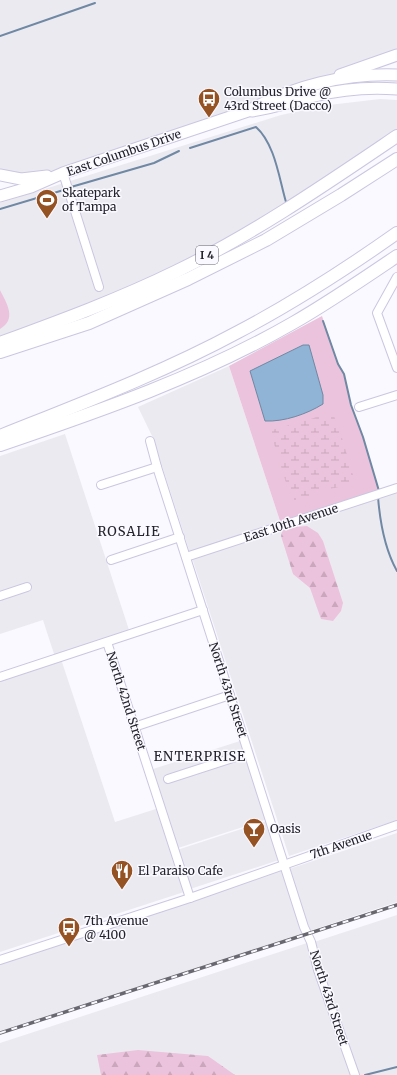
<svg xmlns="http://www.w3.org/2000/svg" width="397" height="1075" viewBox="0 0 397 1075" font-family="Merriweather,serif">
	<defs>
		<pattern id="forest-firs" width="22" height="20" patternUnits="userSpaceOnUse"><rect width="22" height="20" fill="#ecc3dc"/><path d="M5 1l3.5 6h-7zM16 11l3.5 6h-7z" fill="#caa7bd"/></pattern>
		<pattern id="wetland-marsh" width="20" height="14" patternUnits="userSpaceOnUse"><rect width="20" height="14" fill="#ecc3dc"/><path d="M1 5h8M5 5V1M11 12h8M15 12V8" fill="none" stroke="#caa7bd"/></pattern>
	</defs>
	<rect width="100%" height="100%" fill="#faf9ff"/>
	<g fill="#eceaf1">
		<path d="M0,0H397V58L60,171L25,174L0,169Z"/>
		<path d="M380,99L397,100V135L226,244L0,344V203L281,115L329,105Z"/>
		<path d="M229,366L281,524L190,553L153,438L138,407Z"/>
		<path d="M65,434L130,633L55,657L43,620L0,634V456Z"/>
		<path d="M397,492V820L289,856L192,558Z"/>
		<path d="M61,659L115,822L159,808L184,892L0,952V679Z"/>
		<path d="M243,740L268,819L175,849L150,770Z"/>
		<path d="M266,821L279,860L190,889L177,850Z"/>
		<path d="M397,833V902L309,931L289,869Z"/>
		<path d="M284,869L306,933L0,1032V960Z"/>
		<path d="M397,915V1075H353L311,943Z"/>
		<path d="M307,943L352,1075H0V1043Z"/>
	</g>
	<g fill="#ecc3dc">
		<path d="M0,290C7,304 17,319 0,329Z"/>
		<path d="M322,316L338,364L344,374L351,405L363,437L379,492L281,524L229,366Z"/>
	</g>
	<g fill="url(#forest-firs)">
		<path d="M307,526L318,533L323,541L343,603L341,611L333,621L321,619L310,588L293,574L281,536L283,528Z"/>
		<path d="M138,1050L208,1056L235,1075H101L97,1055Z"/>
	</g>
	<path fill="url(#wetland-marsh)" d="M331,413L337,421L353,475L349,485L329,489L302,500H293L287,486L272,437V430Z"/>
	<path fill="#8fb4d6" stroke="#6f88a3" d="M303,345H309L323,395V404C307,414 284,422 265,421L250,371Z"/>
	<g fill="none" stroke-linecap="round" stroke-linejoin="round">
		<g stroke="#6f88a3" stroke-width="2">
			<path d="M0,36L95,3"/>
			<path d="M190,148L256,127C275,144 279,178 286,202"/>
			<path d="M71,187L154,163L179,151"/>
			<path d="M0,209L67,189"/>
			<path d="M323,321L338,364L344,374L351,405L363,437L379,491"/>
			<path d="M378,497C380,522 384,548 397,571"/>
			<path d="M365,1075L397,1067"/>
		</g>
		<g stroke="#cbc6e1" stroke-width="10">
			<g id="minor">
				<path d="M63,173L99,287"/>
				<path d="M397,277L377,313L397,368"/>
				<path d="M359,407L397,395"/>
				<path d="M150,441L157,467L304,927L311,942L318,970L355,1075"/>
				<path d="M101,485L157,467"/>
				<path d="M186,557L397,488"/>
				<path d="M111,560L180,537"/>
				<path d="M0,596L27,587"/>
				<path d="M107,642L190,898"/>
				<path d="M0,677L203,610"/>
				<path d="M134,727L230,695"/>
				<path d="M168,779L248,753"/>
				<path d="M0,960L190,898L397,825"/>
			</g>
		</g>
		<g stroke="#cbc6e1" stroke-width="13">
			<g id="major">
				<path d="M340,75L397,55"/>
				<path d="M252,111C274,108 293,101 315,96C342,89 369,87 397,89"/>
				<path d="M0,175L21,179L47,176"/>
				<path d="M0,196L31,187L63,173L248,111C293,86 345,73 397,75"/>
			</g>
		</g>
		<g stroke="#cbc6e1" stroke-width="14">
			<g id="highway">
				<path d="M0,343C60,321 120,299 177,271C255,233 326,184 397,136"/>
				<path d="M0,352L89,323L188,279L266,240L341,195L397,159"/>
				<path d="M0,436C80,404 162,373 238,332C293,303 346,269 397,233"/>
				<path d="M0,445C100,411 201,376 293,323C328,303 363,279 397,256"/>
			</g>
		</g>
		<use href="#minor" stroke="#fff" stroke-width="8"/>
		<use href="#major" stroke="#fff" stroke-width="11"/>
		<use href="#highway" stroke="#fff" stroke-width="12"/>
		<g stroke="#696770" stroke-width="3.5">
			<path id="rail" d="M0,1033L397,905"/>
		</g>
		<use href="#rail" stroke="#faf9ff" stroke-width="2" stroke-dasharray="6" stroke-linecap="butt"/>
	</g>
	<defs>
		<g id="bus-pin" transform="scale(1.15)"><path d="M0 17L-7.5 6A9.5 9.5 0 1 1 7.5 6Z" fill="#955223" stroke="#faf9ff"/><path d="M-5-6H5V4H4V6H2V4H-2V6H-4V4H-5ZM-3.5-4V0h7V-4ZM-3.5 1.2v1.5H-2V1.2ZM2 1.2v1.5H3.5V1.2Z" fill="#fff"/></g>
		<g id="stadium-pin" transform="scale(1.15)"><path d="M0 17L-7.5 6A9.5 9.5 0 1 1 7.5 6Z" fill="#955223" stroke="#faf9ff"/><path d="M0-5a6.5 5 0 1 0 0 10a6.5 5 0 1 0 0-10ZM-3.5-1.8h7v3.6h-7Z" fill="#fff"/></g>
		<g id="bar-pin" transform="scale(1.15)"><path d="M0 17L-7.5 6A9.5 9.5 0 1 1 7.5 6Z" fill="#955223" stroke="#faf9ff"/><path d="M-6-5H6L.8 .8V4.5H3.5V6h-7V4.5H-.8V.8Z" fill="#fff"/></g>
		<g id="restaurant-pin" transform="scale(1.15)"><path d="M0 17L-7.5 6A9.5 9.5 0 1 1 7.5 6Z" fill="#955223" stroke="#faf9ff"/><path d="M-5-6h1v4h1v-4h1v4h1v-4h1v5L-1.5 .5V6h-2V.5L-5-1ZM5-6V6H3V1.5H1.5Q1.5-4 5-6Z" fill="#fff"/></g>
	</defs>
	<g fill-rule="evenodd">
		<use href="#bus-pin" x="209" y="99"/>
		<use href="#stadium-pin" x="47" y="200"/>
		<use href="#bar-pin" x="254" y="829"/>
		<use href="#restaurant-pin" x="122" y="871"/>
		<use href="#bus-pin" x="69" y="928"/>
	</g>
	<g text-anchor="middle" stroke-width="3" stroke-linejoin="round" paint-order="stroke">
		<rect fill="#faf9ff" stroke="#64626b" stroke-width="1" x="196" y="246" width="22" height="18" rx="3"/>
		<g font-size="11" font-weight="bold" fill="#24222c">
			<text x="207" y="259">I 4</text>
		</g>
		<g font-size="12" fill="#24222c" stroke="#faf9ff" text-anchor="start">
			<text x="224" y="96">Columbus Drive @<tspan x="224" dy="14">43rd Street (Dacco)</tspan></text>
			<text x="62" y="197">Skatepark<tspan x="62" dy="14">of Tampa</tspan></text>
			<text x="270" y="833">Oasis</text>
			<text x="138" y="875">El Paraiso Cafe</text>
			<text x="84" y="925">7th Avenue<tspan x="84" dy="14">@ 4100</tspan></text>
		</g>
		<g font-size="12" fill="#24222c" stroke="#faf9ff">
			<text transform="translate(124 153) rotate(-19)" y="4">East Columbus Drive</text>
			<text transform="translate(291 523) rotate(-18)" y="4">East 10th Avenue</text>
			<text transform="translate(228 690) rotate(72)" y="4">North 43rd Street</text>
			<text transform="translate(126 701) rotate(72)" y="4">North 42nd Street</text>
			<text transform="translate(341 845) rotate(-19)" y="4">7th Avenue</text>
			<text transform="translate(329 998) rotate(72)" y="4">North 43rd Street</text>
		</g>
		<g font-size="13" letter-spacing="1" fill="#24222c" stroke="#faf9ff">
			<text x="129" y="536">ROSALIE</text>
			<text x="200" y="761">ENTERPRISE</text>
		</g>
	</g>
</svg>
